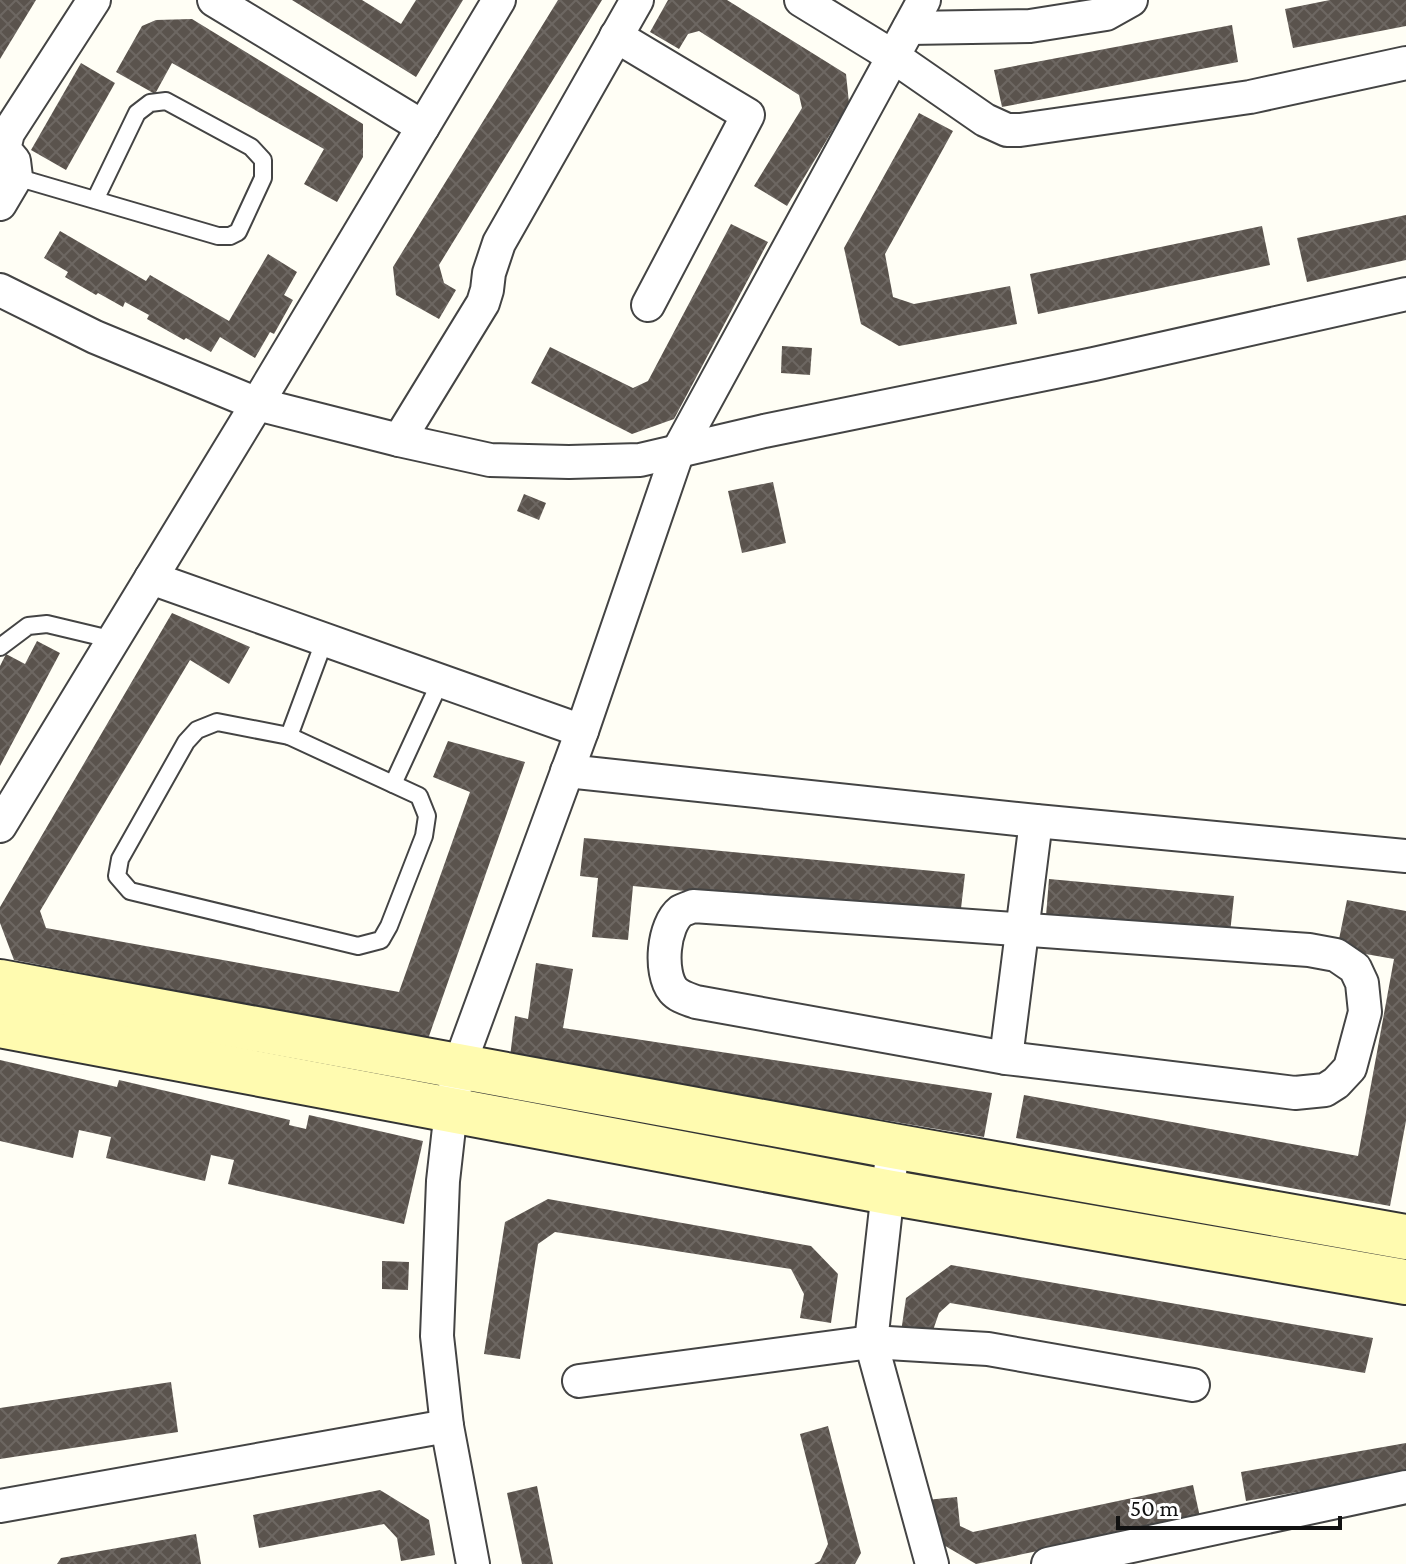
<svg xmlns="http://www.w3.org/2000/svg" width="1406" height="1564" viewBox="0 0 1406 1564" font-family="'Crimson Pro',serif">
	<defs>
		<pattern id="building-cross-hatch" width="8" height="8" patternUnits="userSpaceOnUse" patternTransform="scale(2)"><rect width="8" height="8" fill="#5a534d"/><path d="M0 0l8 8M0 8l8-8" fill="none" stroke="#6d6762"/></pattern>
	</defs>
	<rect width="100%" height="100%" fill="#fffef5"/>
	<g fill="url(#building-cross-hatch)">
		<path d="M0,0H36L0,59Z"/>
		<path d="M292,0H362L401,24L416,0H463L416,77Z"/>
		<path d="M558,0H602L439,265L444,283L456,290L439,319L396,295L393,267Z"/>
		<path d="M668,0H727L846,74L849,103L787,206L754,186L802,108L799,95L699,31L688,34L679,49L650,32Z"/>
		<path d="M1330,0H1406V26L1293,48L1285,9Z"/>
		<path d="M192,19L363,124V157L337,202L304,184L324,149L172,63L155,94L116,72L142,26L156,20Z"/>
		<path d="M1232,25L1238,62L1002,107L994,70Z"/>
		<path d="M81,63L115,83L66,170L31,150Z"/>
		<path d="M919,113L953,131L885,254L893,297L914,304L1010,286L1017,324L899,346L861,324L844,248Z"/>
		<path d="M1406,215V260L1307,282L1297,238Z"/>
		<path d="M731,224L768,242L674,419L632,434L531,383L550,347L633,388L648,381Z"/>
		<path d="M1262,226L1270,265L1038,314L1030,274Z"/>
		<path d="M60,231L146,281L150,275L229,321L268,254L297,272L284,295L293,300L274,334L270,332L255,358L220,337L211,352L186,338L184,340L147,319L149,315L125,302L123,307L98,293L96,295L65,277L68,272L44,258Z"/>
		<path d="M782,346L812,348L810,375L781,373Z"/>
		<path d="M773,482L786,543L742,553L728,491Z"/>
		<path d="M524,494L546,503L539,520L517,511Z"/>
		<path d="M172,613L250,647L229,684L190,660L40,911L46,928L399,992L470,792L433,777L448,741L525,762L428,1039L14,960L0,923V907Z"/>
		<path d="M37,641L60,653L0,766V666L6,654L25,664Z"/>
		<path d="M584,838L965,874L960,917L633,886L628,940L592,937L598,878L580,876Z"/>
		<path d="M1049,879L1234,896L1230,933L1046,916Z"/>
		<path d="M1347,900L1406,911V1121L1390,1206L1016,1138L1024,1095L1358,1156L1394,959L1337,949Z"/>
		<path d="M536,963L573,969L563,1028L992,1093L984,1137L510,1057L515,1016L528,1019Z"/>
		<path d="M0,1060L117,1087L119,1080L290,1120L289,1125L306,1129L309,1115L423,1141L404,1224L228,1184L234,1160L211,1155L205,1181L106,1158L111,1137L79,1130L73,1158L0,1141Z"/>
		<path d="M548,1199L811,1246L838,1274L831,1323L800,1318L804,1294L791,1269L555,1232L538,1244L520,1359L484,1354L505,1222Z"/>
		<path d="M382,1261L409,1262L408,1290L382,1289Z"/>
		<path d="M951,1265L1373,1338L1365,1373L950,1303L939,1313L931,1336L901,1332L906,1298Z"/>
		<path d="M171,1382L178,1432L0,1459V1408Z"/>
		<path d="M828,1426L861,1553L855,1564H814L820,1561L828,1544L800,1434Z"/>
		<path d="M1406,1443V1473L1246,1501L1241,1472Z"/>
		<path d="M1193,1485L1200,1517L976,1564L930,1537L926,1500L957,1497L960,1526L973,1532Z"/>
		<path d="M537,1486L553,1564H522L507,1493Z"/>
		<path d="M380,1490L429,1520L435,1555L401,1561L397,1538L384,1524L259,1548L253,1515Z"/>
		<path d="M196,1534L201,1564H57L61,1558Z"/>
	</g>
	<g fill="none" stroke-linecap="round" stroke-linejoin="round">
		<g stroke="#444" stroke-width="20">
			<g id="lane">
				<path d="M16,177L218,236H230L238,232L263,178V160L251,147L166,101L150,103L137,113L95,200"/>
				<path d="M0,647L28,626L47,624L114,640"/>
				<path d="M217,722L289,736L419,796L427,816L424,836L389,926L381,940L358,946L130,891L117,876L120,859L186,742L197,730Z"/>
				<path d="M289,736L325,639"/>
				<path d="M393,784L441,680"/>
			</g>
		</g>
		<g stroke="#444" stroke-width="36">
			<g id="street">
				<path d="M214,0L423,127"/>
				<path d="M801,0L894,57L985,120L1007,130H1020L1250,97L1406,63"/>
				<path d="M909,28L1030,26L1106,14L1131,0"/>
				<path d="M616,36L748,115L648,305"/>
				<path d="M0,204L16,177L14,161L4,149L8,133L94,0"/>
				<path d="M0,290L95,337L257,404L399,440L490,460L569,462L640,460L764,431L1094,364L1406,294"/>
				<path d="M399,440L483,303L487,290L489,273L499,243L637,0"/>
				<path d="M151,578L582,731"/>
				<path d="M567,771L1036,821L1406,856"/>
				<path d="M0,826L257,404L499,0"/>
				<path d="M693,906L1309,950L1336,955L1355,968L1362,983L1365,1012L1350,1068L1336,1083L1325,1090L1295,1093L1006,1058L696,1002C688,999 679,997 673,990C659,972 663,925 681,911C685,909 689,908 693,906Z"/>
				<path d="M1006,1058L1036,821"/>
				<path d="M893,1146L871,1342L932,1564"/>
				<path d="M579,1381L871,1342L988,1349L1193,1385"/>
				<path d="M0,1506L447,1426"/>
				<path d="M473,1564L447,1426L437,1336L443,1181L451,1110L459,1066L582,731L678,451L924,0"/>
				<path d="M1048,1564L1406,1487"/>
			</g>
		</g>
		<g stroke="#333" stroke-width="48">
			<g id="secondary">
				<path d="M0,982L893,1146L1406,1237"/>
				<path d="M0,1025L887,1192L1406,1282"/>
			</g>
		</g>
		<use href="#lane" stroke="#fff" stroke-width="16"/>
		<use href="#street" stroke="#fff" stroke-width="32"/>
		<use href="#secondary" stroke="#fffbb0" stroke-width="44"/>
	</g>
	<path d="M1118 1516v12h222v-12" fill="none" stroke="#111111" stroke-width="4"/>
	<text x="1130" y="1516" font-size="24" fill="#111111" stroke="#ffffff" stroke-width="6" paint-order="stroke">50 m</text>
</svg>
